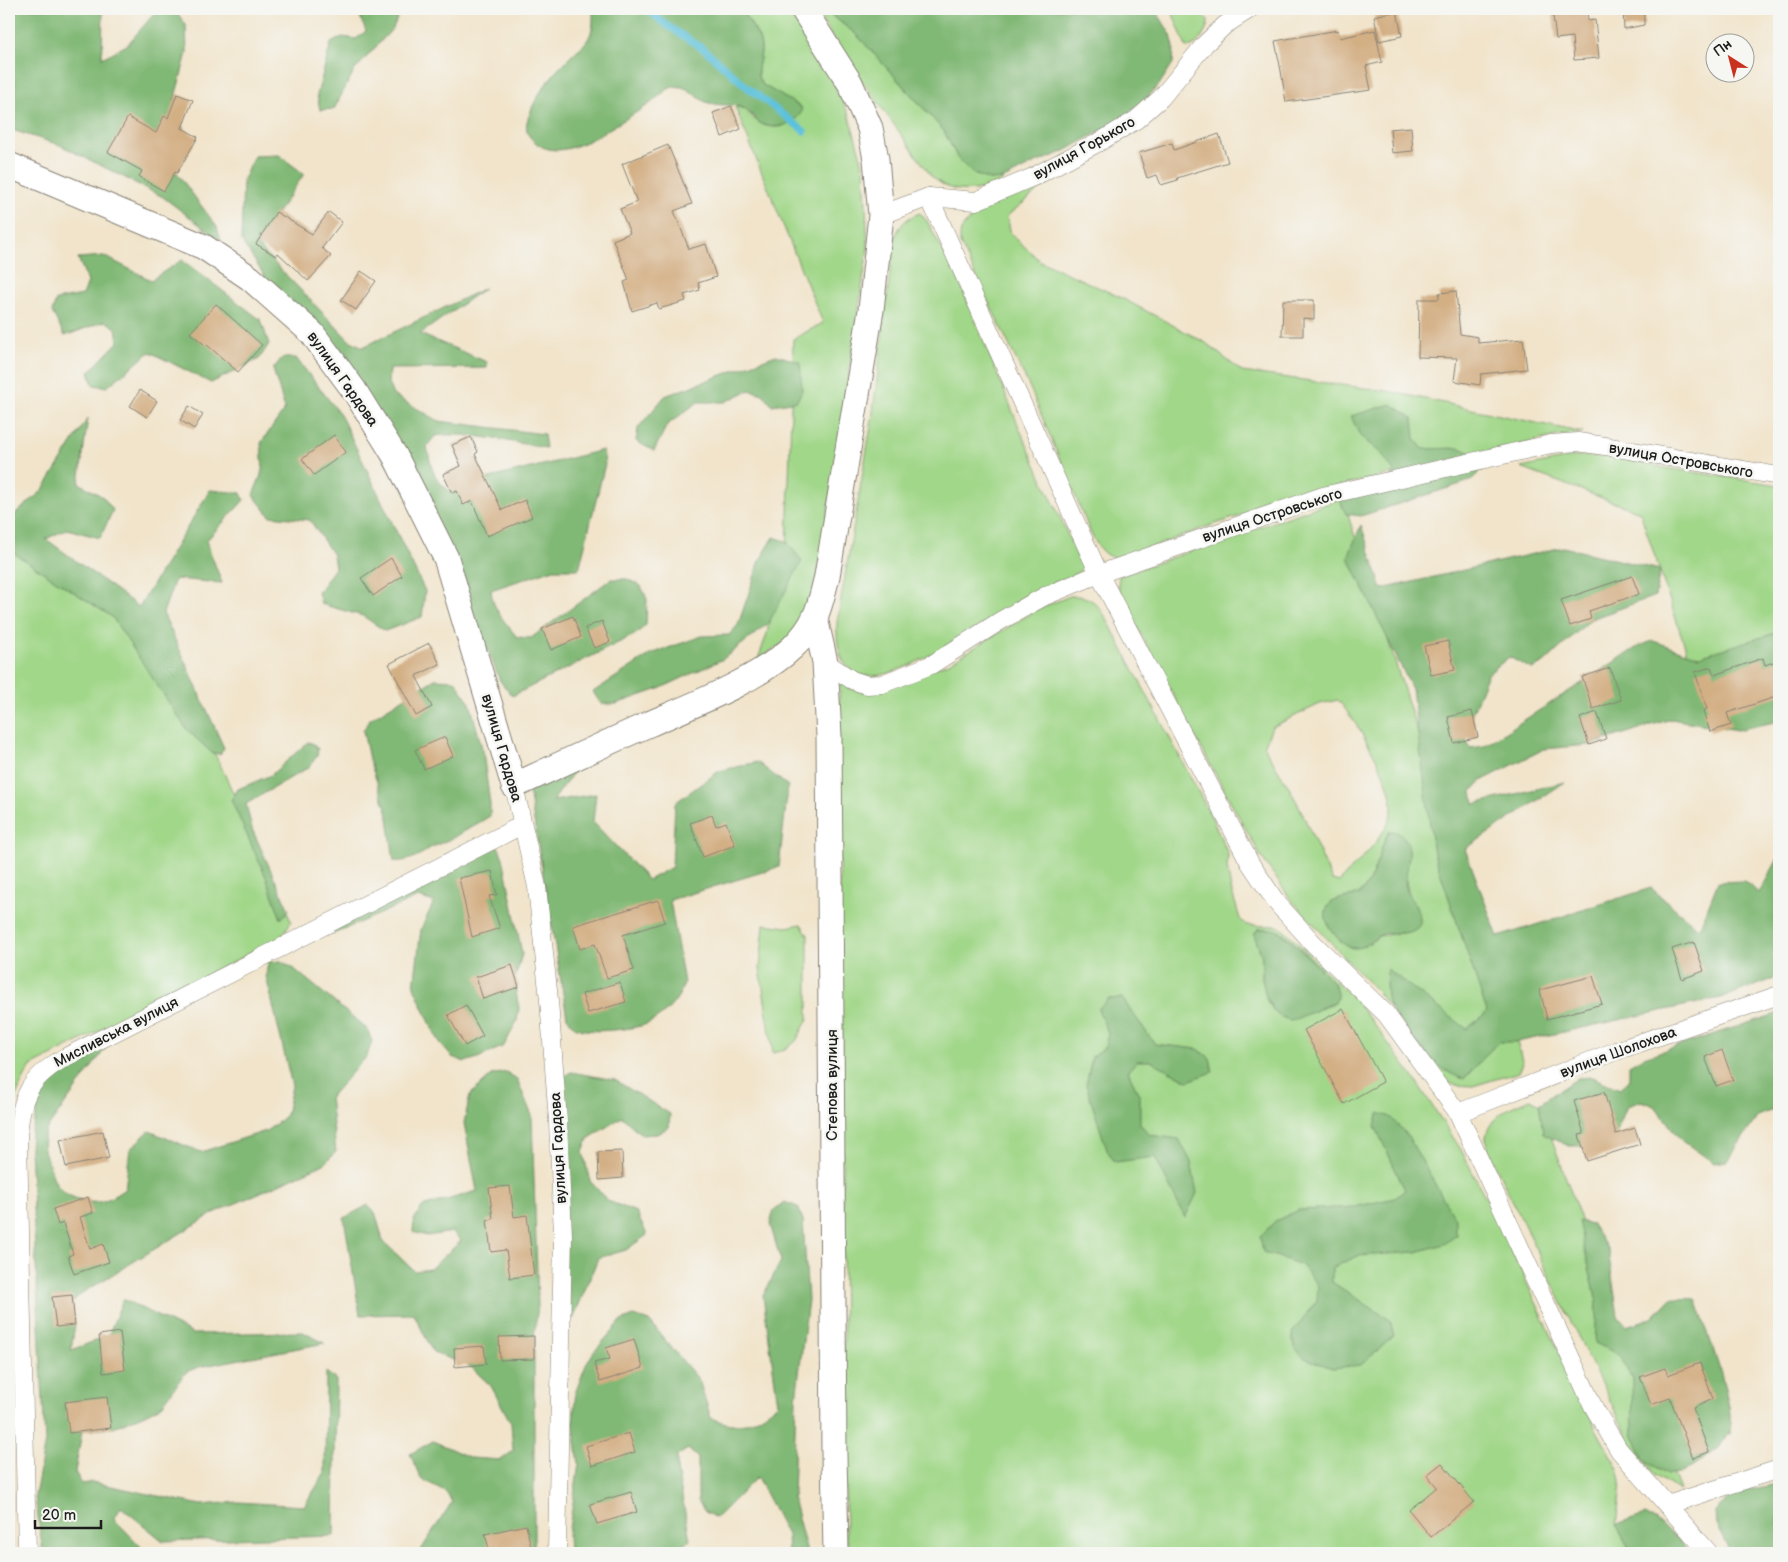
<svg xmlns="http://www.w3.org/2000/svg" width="1788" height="1562" viewBox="0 0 1788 1562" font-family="'Balsamiq Sans',sans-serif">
	<rect width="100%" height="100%" fill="#f6f6f2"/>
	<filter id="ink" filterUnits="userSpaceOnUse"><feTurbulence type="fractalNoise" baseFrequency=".02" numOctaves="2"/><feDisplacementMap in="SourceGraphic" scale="10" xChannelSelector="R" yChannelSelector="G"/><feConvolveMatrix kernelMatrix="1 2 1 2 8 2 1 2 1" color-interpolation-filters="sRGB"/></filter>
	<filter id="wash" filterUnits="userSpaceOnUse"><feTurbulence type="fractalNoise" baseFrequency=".0096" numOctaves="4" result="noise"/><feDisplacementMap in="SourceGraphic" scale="20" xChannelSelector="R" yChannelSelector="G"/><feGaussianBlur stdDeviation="1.12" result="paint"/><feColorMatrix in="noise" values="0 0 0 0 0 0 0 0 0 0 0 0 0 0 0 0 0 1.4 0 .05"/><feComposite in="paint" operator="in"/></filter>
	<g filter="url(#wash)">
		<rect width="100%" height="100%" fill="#f1e4cb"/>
		<g fill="#a1d789" stroke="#5e7a52" fill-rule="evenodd">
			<path d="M741,9H789L838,91L849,115L864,168L868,248L817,583L807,613L790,639L758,659L766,637L787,553L793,339L823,323L735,107C748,107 748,115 757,121C765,127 780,130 788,123C793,120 797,112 800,107L763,85C752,74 762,61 761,47C760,33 747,21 741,9Z"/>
			<path d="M815,9H823L856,34L944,131L958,159L972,173L989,180L1004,179C992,189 968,193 953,189C945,187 939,182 932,177L844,56Z"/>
			<path d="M1171,9H1197L1208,20C1208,32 1200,40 1192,47H1186Z"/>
			<path d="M1097,153L1039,190L1007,216L1011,234L1040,261L1120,297L1206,343L1242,372L1388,391L1583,433L1557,436L1325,489L1212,525L1122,558C1103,558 1101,550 1092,536L1030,388L960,243C960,239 960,234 961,231C970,207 1071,166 1097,153Z"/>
			<path d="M920,213L927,221L961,285L1021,432L1083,568C1074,577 1060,580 1049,585C1035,592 1022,601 1009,609C990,620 972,631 953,642C909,668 833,712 837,622L872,420L894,240C899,226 905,218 920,213Z"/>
			<path d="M1577,456L1616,457L1666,468L1779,485V641L1691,664L1640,512L1521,468Z"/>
			<path d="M1337,500L1340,501L1347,512L1517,1042L1523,1064L1519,1072L1473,1086L1455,1085L1449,1083L1435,1067L1379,994L1292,901L1260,855L1210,764L1133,619L1118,586L1119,576ZM1338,700C1356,721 1394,781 1392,809C1390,833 1355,865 1339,882L1332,880L1300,808L1287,784L1264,747L1272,727L1320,704ZM1389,831L1409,849C1408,874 1400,882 1416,906L1409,932L1379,936L1371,943L1345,945L1329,927L1332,902C1341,897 1352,899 1361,892C1374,882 1380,847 1389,831Z"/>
			<path d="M9,527L151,621L224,773L291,921L282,937L31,1066C19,1085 13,1104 9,1126Z"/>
			<path d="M1070,596C1095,595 1100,607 1111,627L1211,816L1228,854L1227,867L1231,889L1240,919L1246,925L1278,926L1291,936L1358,1003L1412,1075L1460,1148L1494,1214L1596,1429L1618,1469L1621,1480L1620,1494L1616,1525L1632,1553H846L838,717L840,682L851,689L863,692L949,663L1038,609ZM1258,929C1264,929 1272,928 1278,931C1294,938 1321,971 1335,984L1336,1001L1330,1005L1309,1013L1268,1004L1262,978V957L1254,934Z"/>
			<path d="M764,924L787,927L801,924L808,935V1019L796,1041L785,1050L773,1053L760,968Z"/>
			<path d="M1531,1099L1539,1104L1680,1491L1654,1474L1631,1443L1574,1328L1488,1150C1487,1146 1486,1141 1486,1137C1489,1116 1513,1105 1531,1099Z"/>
		</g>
		<g fill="#80b875" stroke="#4e6a48">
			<path d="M9,9H103L102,58L127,45L153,15L163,9H168L177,13L186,25L187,53L174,101L185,133L177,173L217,227L221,241L163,197L60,145L9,129Z"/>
			<path d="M357,9H401L393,28L354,71L334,109L320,110L317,95L331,43L342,37L356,39L366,31Z"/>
			<path d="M593,9H741C747,21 760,33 761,47C762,61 752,74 763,85L801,107L802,111C796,124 773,132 760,123C754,119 751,111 743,108C732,103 718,107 706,102C695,97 687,84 673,87C665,89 658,98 651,103C641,110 630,116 619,123C595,137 555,167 530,137C525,130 526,123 529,116C537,91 554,73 572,55C577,50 583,46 586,42C594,32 593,20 593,9Z"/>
			<path d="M823,9H1155L1171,35L1174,47L1173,63L1159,85L1140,105L1113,124L1063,152L1033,164L1004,179L989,180L972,173L958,159L944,131L856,34Z"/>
			<path d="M279,155L304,174L256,244L349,340L363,347L485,288L420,334L487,362V368L389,369L388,383L393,395L439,421L544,434L546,448C515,443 465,431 435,436L427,446C432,471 432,477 452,493L478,481L603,450L605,464L579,569H554L491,590C492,609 505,622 517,637L531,638L611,579H627L641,586L647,599L646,625L636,634L512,696L500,681L456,570L241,240L243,180L254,156Z"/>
			<path d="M104,256L151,280L182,260L261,320L269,344L259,359L211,383L150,352L107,387L93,385L89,372L118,342L116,328L105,321L65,336L52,312L56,300L83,295L88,282L78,258Z"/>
			<path d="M776,355L800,362L802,390L797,401L772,405L763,394L749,390L725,402H698L667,425L654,451L636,441L638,428L665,396Z"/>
			<path d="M282,358H296L340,414L425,591L422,617L385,631L363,616L321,604L318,592L335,568L333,555L310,520L270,516L253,495L263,470L261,443L285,409L273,369Z"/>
			<path d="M1391,404L1413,418L1415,439L1423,449L1460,448L1479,456L1486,466L1470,481L1361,516L1346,514L1340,501L1386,482L1394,472L1382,454L1360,436L1351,416Z"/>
			<path d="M88,418L79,483L103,497L113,510L100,538L67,529L46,539L139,607L210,490L241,493L244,500L206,541L222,583L175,579L163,613L224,748L220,754L212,753L187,730L112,617L9,550V514L13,516L42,491Z"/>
			<path d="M1361,525L1382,589L1563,547L1660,570L1655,596L1591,619L1544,663L1532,669L1509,657L1488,674L1463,735L1470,748L1484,746L1639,646L1653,641L1699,656L1779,632V721L1737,730L1671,719L1589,745L1544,749L1481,781L1472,791L1474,804L1565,782L1465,849L1498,937L1651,888L1699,929L1718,882L1744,881L1759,893L1779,857V977L1721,998L1517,1042H1498L1464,1079C1437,1071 1421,1047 1404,1026C1399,1020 1392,1014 1390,1008C1385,996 1386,982 1387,969L1467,1029L1487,1012L1434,854L1412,689L1348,557Z"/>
			<path d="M774,537L786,541L802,561L768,624L723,659L659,689L616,704H601L593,692L651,654L702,636L729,635L738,625L760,560Z"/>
			<path d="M435,679L455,680L470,703L483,752L490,804V816L455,837L430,848C422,855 405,863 394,861L387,811L369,759L363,731L370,719Z"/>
			<path d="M308,742L314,744L318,749L317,756L309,767L246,804L252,829L289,910L281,919L266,877L231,800L238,789L271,775Z"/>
			<path d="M757,762L788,786L779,867L670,900L684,983C678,1002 667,1013 649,1023C639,1029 589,1034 577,1028C573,1027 570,1021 567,1017L529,791L575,770L553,801L596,794L593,822L648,880L672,867L675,803L719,771Z"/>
			<path d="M1389,831C1394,831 1396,832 1400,834C1418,845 1403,871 1406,887C1408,897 1428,919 1417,928C1407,937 1391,930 1380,935C1371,940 1364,949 1353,948C1346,947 1339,940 1335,935C1326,925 1319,907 1336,900C1346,896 1358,899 1366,887C1377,870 1379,849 1389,831Z"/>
			<path d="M498,846L503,858L522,954L514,982L519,1008L517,1021L504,1046L478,1058L465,1062L452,1057L443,1047L435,1034L414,987L421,929L434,902L418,897L333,934L319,930Z"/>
			<path d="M1258,929C1265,929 1272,928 1278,931C1286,935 1332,979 1335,986C1337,991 1338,996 1336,1001L1296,1019L1289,1020L1279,1016L1274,1012L1266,997L1262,978V957L1254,934Z"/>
			<path d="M281,961L293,968L367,1029L372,1041L367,1056L330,1097L336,1152L324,1164L214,1213L82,1293L72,1302L75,1325L71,1350L108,1336L123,1299L193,1334L303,1332L325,1343L199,1367L186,1372L163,1404L150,1412L111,1428L82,1431L75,1472L82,1484L92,1482L201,1505L238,1502L304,1506L325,1473L326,1372L336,1380L334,1536L163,1541L121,1507L114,1519L147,1553H43L35,1496L45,1442L30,1149L31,1135L41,1094L53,1072L113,1038L46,1130C41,1147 44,1151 50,1167C55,1184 58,1191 75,1198C98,1207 106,1201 125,1189L130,1149L149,1131L201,1152L266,1131L276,1124L286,1115L292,1086L266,976L268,962Z"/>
			<path d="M1122,998L1155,1044L1198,1049L1210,1058L1213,1072L1188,1081L1151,1061H1137L1128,1071L1140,1097V1124L1150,1135L1179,1139L1191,1162L1197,1193L1185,1218L1155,1157L1115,1162L1107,1150L1086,1085L1092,1057L1105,1047L1108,1033L1098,1009L1108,999Z"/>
			<path d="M1779,1013V1111H1770L1758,1116L1727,1161L1714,1163L1680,1139L1655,1106L1642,1101L1627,1106L1611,1145L1569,1146L1543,1134L1539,1104L1578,1078L1592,1077L1620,1089L1629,1079V1065L1641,1058Z"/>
			<path d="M506,1072L517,1079L532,1116L538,1306L534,1336V1553H419L452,1502L445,1491L421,1479L410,1454L433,1441L471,1458L501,1460L513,1451L511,1423L491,1386L471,1367L433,1352L414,1314L360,1315L344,1218L368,1205L376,1215L383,1241L414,1271L430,1269L461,1241L453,1232L427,1236L413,1232L414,1219L422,1207L477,1191L464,1123L470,1095L492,1075Z"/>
			<path d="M571,1072L615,1080L670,1114L669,1127L657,1134L642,1135L622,1117L588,1139L583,1152L590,1181L608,1201L636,1212L647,1235L626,1250L598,1258L573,1319L565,1314L559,1079Z"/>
			<path d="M1379,1113L1391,1117L1409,1138L1456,1221V1235L1445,1244L1416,1252L1358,1256L1332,1268V1282L1390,1320L1394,1336L1361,1365L1332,1368L1304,1358L1294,1348L1292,1333L1317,1300L1318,1286L1302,1265L1263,1252L1260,1237L1275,1221L1299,1210L1354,1207L1395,1198L1405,1190L1375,1126Z"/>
			<path d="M784,1202L798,1207L803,1220L808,1300L796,1399L793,1498L807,1553H788L787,1535L757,1477L716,1518L705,1512L698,1501V1458L688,1449L677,1456V1469L690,1540L677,1553H569L568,1535L579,1464L573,1421L576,1391L586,1365L593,1353L621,1321L634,1316L649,1321L699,1380L711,1418C740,1431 755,1422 778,1404L763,1296L781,1261L770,1224L774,1210Z"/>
			<path d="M1578,1221L1592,1224L1608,1250L1618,1316L1626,1326L1652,1318L1671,1298L1696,1299C1708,1335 1722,1370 1729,1407C1731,1415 1730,1425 1730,1434L1727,1435L1719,1448L1682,1473L1668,1474L1644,1461L1633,1434L1632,1379L1620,1355L1595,1343L1597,1302Z"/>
			<path d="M1779,1484V1553H1731L1716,1524L1715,1511L1736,1492Z"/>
			<path d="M1645,1515L1662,1524L1690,1553H1632L1616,1525Z"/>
		</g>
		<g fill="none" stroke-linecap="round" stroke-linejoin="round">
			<path stroke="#5dc1da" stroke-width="7" d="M646,9L668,26L705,50L747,87L804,131"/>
		</g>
		<g id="blocks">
			<g fill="#d3af84">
				<path d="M1552,9H1587L1588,21L1595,20L1599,58L1574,60L1572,37L1556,39Z"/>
				<path d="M1623,9H1644V25L1624,29Z"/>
				<path d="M1397,11L1402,36L1379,41L1374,16Z"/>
				<path d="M1338,30L1340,38L1375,30L1382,62L1366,66L1371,90L1286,102L1281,71L1275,41Z"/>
				<path d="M177,94L193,100L182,128L198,137L177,173L175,172L164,191L139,177L142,171L108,152L128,117L156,133L164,116L168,118Z"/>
				<path d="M731,106L741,129L722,137L713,113Z"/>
				<path d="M1411,127L1413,151L1392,153L1390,129Z"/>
				<path d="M1219,134L1228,162L1177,178L1178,180L1161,185L1157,175L1147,178L1139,153L1172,143L1174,150Z"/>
				<path d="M668,145L692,204L674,211L689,249L706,244L716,277L698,283L700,290L684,295L686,301L659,309L657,303L632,311L624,282L629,280L613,240L630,233L620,209L637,202L622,164Z"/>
				<path d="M276,212L312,234L329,212L342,222L322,248L331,256L308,281L278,253L276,256L256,244Z"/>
				<path d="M361,271L376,281L356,310L341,300Z"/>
				<path d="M1456,291L1460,334L1478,337V343L1523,339L1527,369L1481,374L1480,385L1454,381L1457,358L1418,357L1419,299H1439V293Z"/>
				<path d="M1283,300H1314V319L1303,318V336H1282Z"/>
				<path d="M216,304L262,345L238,372L206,344L205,345L190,333Z"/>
				<path d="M140,390L157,401L147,417L130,406Z"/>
				<path d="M189,406L203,415L194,429L180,420Z"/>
				<path d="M334,435L346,452L314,475L302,459Z"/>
				<path d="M471,437L478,452L475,454L502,510L525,500L532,517L487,536L472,501L463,505L457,491L452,493L443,474L461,466L452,445Z"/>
				<path d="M391,558L402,576L373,596L361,578Z"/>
				<path d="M1632,576L1639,594L1589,611L1591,619L1570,626L1561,600Z"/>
				<path d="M573,616L581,637L551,650L542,629Z"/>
				<path d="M602,621L610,642L594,648L585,628Z"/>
				<path d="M1448,641L1455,670L1431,675L1424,646Z"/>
				<path d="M429,643L440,664L416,676L432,707L416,716L389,664Z"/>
				<path d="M1763,658L1765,665L1779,660V696L1727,713L1731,725L1710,732L1703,711L1707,709L1695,672L1711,667L1714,675Z"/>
				<path d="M1610,668L1621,700L1593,709L1582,677Z"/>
				<path d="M1472,711L1478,737L1454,743L1448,717Z"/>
				<path d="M1597,712L1606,739L1589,745L1580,718Z"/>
				<path d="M445,737L453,756L424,769L415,750Z"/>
				<path d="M712,815L716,826L726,822L735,845L703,857L690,823Z"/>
				<path d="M492,871L497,895L489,896L500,928L472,937L459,878Z"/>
				<path d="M658,900L665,922L623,935L634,970L607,978L595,944L580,949L573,926Z"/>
				<path d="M1694,942L1704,971L1682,979L1672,949Z"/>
				<path d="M512,965L519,987L483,999L476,977Z"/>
				<path d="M1593,976L1602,1004L1547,1019L1540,990Z"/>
				<path d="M620,982L626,1002L588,1013L582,994Z"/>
				<path d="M466,1005L483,1036L465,1046L448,1015Z"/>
				<path d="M1343,1009L1383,1082L1344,1104L1304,1030Z"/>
				<path d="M1722,1050L1733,1080L1716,1086L1705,1057Z"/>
				<path d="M1604,1092L1616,1134L1635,1128L1640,1144L1587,1161L1579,1135L1584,1134L1574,1101Z"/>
				<path d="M103,1131L109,1158L66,1167L60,1140Z"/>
				<path d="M622,1151L623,1178L599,1180L598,1152Z"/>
				<path d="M510,1186L514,1217L527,1215L534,1275L510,1278L506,1250L491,1252L487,1220L493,1219L489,1188Z"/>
				<path d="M88,1197L93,1213L80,1217L90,1249L103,1244L109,1262L74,1274L68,1256L73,1254L63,1223L58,1225L53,1209Z"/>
				<path d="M72,1295L75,1325L56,1327L52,1297Z"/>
				<path d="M120,1332L125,1370L103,1373L99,1335Z"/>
				<path d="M534,1336V1359L500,1360L499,1337Z"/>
				<path d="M634,1339L643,1368L600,1382L594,1363L610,1359L606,1348Z"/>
				<path d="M484,1346L486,1364L455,1367L454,1348Z"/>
				<path d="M1700,1363L1713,1399L1693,1408L1709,1452L1693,1458L1670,1398L1651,1405L1640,1377L1665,1368L1668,1375Z"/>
				<path d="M107,1397L111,1428L69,1433L65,1402Z"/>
				<path d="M629,1433L635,1452L592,1466L586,1446Z"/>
				<path d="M1442,1463L1474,1502L1431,1537L1409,1510L1437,1487L1427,1475Z"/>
				<path d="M631,1492L637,1512L597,1524L590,1504Z"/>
				<path d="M526,1525L531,1547L502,1553H490L485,1534Z"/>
			</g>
		</g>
	</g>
	<g filter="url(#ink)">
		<use href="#blocks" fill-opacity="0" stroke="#868074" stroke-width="1"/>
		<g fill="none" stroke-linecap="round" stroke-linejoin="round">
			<g stroke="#868074" stroke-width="19">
				<g id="street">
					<path d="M929,197L1099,574L1250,863L1276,902L1314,944L1386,1014L1458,1113L1593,1406L1619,1450L1709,1553"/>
					<path d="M881,215L929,197L976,201L1033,177L1101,141L1136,120L1161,98L1205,44L1225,25L1250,9"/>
					<path d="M825,662L852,680L867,685L882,684L931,665L1000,621L1045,596L1099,574L1323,496L1551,444L1578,442L1605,446L1779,476"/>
					<path d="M514,786L537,887L549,1000L558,1122L563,1235L557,1553"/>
					<path d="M1458,1113L1616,1051L1779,995"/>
					<path d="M1667,1505L1779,1469"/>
					<path d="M27,1553L18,1139C20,1098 29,1077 66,1057L522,825"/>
				</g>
			</g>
			<g stroke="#868074" stroke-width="27">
				<g id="secondary">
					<path d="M9,165L204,247L250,278L312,333L354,390L395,456L446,558L514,786C559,765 604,744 649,724C693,705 758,680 793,647C816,625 820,606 827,576L871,310L881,215L876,159L870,128L850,83L803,9"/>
					<path d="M815,618L825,662L829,736L834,1453L836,1553"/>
				</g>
			</g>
			<use href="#street" stroke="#fff" stroke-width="18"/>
			<use href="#secondary" stroke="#fff" stroke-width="25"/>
		</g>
	</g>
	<g text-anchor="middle" stroke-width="5" stroke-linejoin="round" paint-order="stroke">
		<g font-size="15" fill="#1c1c1c" stroke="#f6f6f2">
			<text transform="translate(1084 148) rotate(-29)" y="5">вулиця Горького</text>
			<text transform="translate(343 379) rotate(55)" y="5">вулиця Гардова</text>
			<text transform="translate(1681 460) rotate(10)" y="5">вулиця Островського</text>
			<text transform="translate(1272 515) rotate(-18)" y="5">вулиця Островського</text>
			<text transform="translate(502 748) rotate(74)" y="5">вулиця Гардова</text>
			<text transform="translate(116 1032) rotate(-27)" y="5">Мисливська вулиця</text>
			<text transform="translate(1618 1052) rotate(-20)" y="5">вулиця Шолохова</text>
			<text transform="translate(832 1085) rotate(-90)" y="5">Степова вулиця</text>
			<text transform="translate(558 1148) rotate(-93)" y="5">вулиця Гардова</text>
		</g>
	</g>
	<rect width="1788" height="1562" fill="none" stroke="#f6f6f2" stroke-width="30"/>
	<g transform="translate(1730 58) rotate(324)"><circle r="24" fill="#f6f6f2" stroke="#9f9f9c"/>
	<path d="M0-4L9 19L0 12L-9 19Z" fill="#c8321e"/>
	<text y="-8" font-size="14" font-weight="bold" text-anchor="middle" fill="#1c1c1c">Пн</text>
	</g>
	<path d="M35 1520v8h66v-8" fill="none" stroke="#1c1c1c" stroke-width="2.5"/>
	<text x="42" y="1520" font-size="15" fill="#1c1c1c" stroke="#f6f6f2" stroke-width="4" paint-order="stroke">20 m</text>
</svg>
